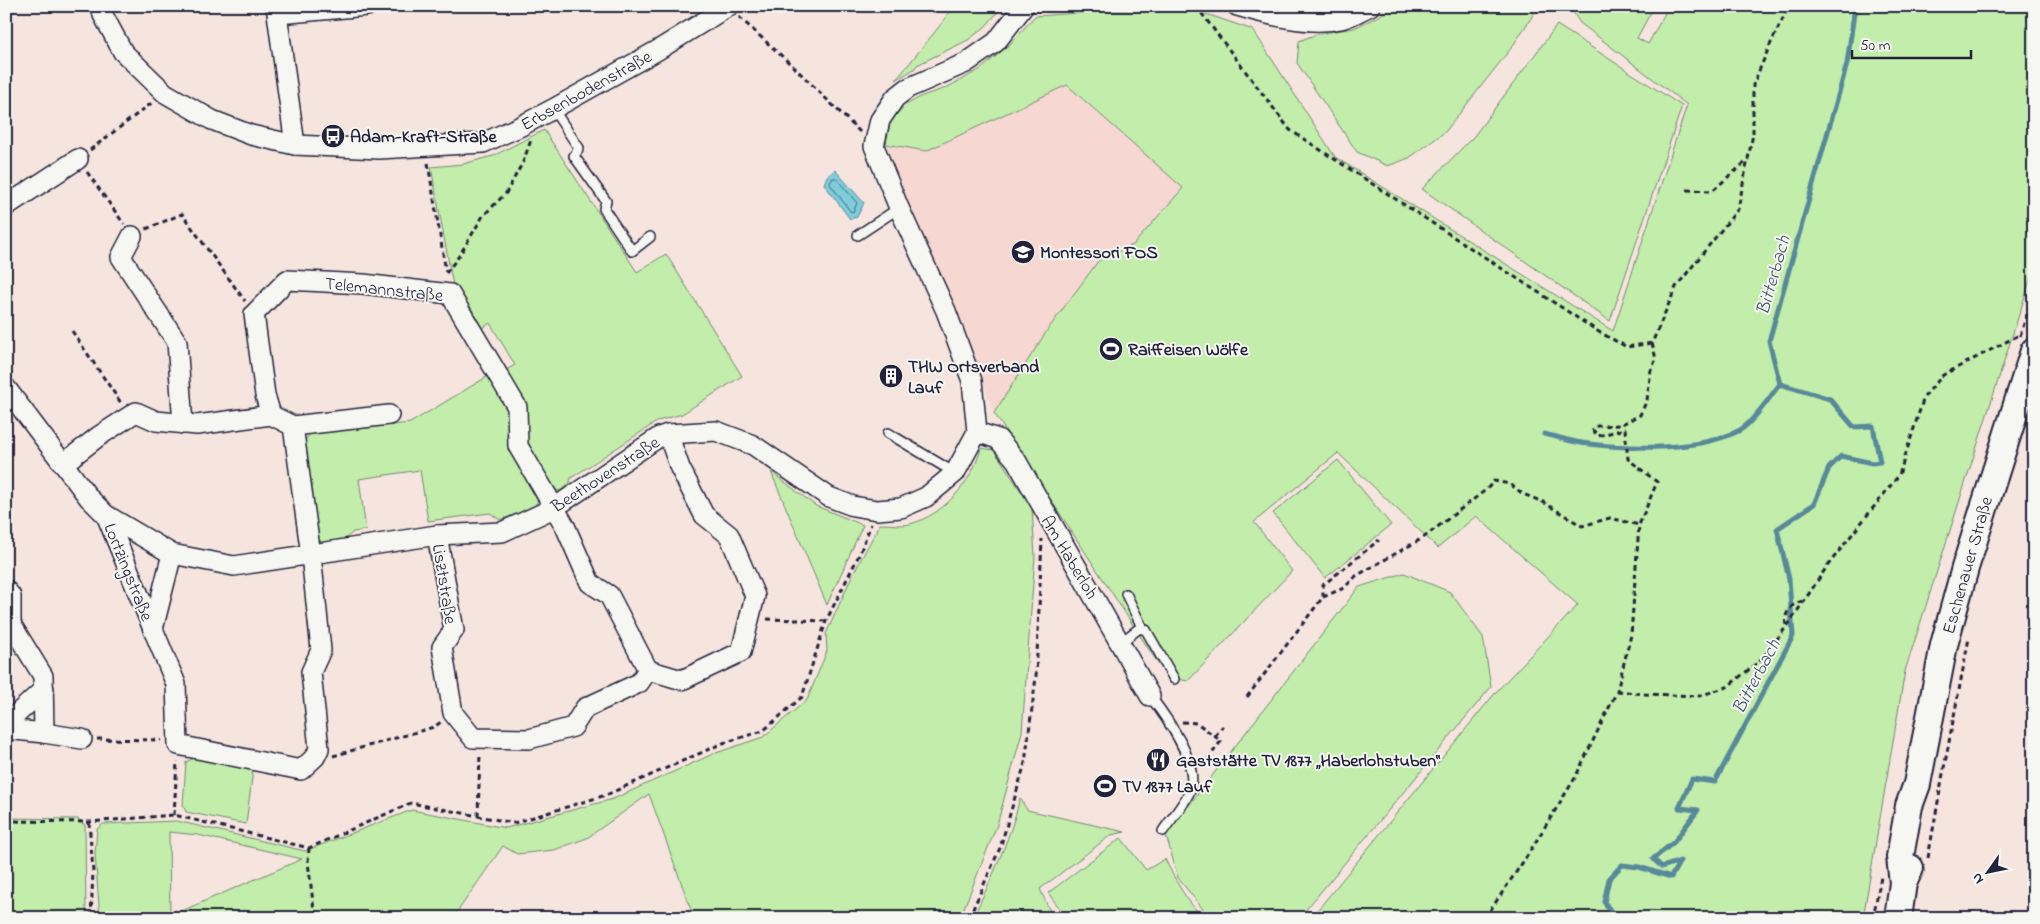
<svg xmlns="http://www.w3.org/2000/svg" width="2040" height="924" viewBox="0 0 2040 924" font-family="'Indie Flower',sans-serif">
	<rect width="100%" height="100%" fill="#f6e4df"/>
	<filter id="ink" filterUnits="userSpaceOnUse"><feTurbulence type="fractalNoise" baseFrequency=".02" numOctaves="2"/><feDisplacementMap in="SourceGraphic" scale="10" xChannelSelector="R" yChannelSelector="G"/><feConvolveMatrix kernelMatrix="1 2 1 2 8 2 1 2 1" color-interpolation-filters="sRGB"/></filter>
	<g filter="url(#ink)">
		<path fill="#f6d7d2" d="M1067,85L1183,188L1133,245L1099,260L1048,329L994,413L963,328L897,181L886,144L926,151Z"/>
		<g fill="#c2edaa" stroke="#728872" fill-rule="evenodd">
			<path d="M950,6H1003L985,27L968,40L917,65L914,69L896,80L946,18Z"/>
			<path d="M1183,6L1253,30L1335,157L1613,331L1687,105L1580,23L1573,12L1562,6H1654L1637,38L1648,44L1669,6H2034V268L1905,671L1863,918H1311L1496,692L1578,605L1476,516L1438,548L1338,453L1254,522L1292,571L1188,681L1167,677L994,413L1048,329L1099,260L1133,245L1183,188L1067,85L926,151L886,144L891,119L906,105L922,96L946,88L981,69L1009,45L1035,16Z"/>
			<path d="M1394,6H1533L1535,12L1512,47L1445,132L1409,158L1388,166L1357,152L1297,63L1299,41L1317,34L1354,28L1379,16Z"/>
			<path d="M1557,25L1682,106L1610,321L1422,189L1474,136Z"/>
			<path d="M544,130L637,272L666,254L742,376L682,414L658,421L571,478L569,486L559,491L551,487L524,444L506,370L515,365L490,323L482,328L470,306L466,310L454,291L431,167L463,164L493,156Z"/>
			<path d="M490,375L511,410L507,437L539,497L535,507L500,520L490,513L428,521L420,470L359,479L366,530L353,532L345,539L322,543L314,534L304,442L310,434L410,423Z"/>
			<path d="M981,448L994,450L1032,508L1035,556L1022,732L997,825L960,918H694L649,794L587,838L554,850L517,854L503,846L453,918H100L95,854L97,829L103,824L177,821L305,851L412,810L506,828L613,799L713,754L763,737L807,700L827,651L826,634L852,576L880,524C889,524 901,526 910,524C944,515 973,481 981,448ZM169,832L198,835L302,859L170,916Z"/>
			<path d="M1338,460L1391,525L1325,578L1273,513Z"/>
			<path d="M771,472L816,506L863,525L827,605Z"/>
			<path d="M1404,573L1450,592L1483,637L1491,687L1299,918H1216L1206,913L1178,878L1166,835L1359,587Z"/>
			<path d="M194,758L253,770L246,824L186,812L183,805L186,762Z"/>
			<path d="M1020,798L1027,810L1125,832L1111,835L1040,889L1049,909L1055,918H1034L1022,913L1015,918H973C991,879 1010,840 1020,798Z"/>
			<path d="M6,818L78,819L85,825L86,918H6Z"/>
			<path d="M1121,838L1146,870L1165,859C1176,881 1186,902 1205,918H1067L1048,893Z"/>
		</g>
		<path fill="#7ecdda" stroke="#59899a" d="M835,170L864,203L857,217L850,219L824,184L827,176Z"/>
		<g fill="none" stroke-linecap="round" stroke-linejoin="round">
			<path stroke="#47667b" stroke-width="1" d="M833,178H836L857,203L853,212L850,211L830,184Z"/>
			<g stroke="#59899a" stroke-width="5">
				<path d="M1544,434C1559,437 1574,443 1589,444C1632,449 1701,451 1740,430C1752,424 1771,395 1780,384"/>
				<path d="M1616,918L1604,902L1609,879L1622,865L1639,867L1671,877L1680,861L1662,867L1653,859L1674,842L1698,810L1679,808L1692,779L1715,782L1793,636L1789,579L1777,529L1814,504L1829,468L1841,456L1872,463L1880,462L1873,426L1854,427L1830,399L1780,384L1769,341L1847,64L1855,6"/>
			</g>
			<g stroke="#22223b" stroke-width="12">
				<g id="service">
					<path d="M553,109L579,148L574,156L606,201L604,209L632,251L650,237"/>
					<path d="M858,235L899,208"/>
					<path d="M888,433L955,473"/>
					<path d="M1126,594L1143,629"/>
					<path d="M1120,643L1137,630L1140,628L1146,630L1174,679"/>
					<path d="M1150,696C1166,717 1202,765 1189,793C1182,807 1171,819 1163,831"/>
				</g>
			</g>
			<g stroke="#22223b" stroke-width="22">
				<g id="minor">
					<path d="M101,6L103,15L123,52L165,93L212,120L251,135L295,145L379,149L483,143L519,127L553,109L658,50L729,6"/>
					<path d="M276,6L295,145"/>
					<path d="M1237,6C1268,15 1309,26 1341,19C1351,17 1361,10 1370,6"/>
					<path d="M278,14L367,6"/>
					<path d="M6,206L78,159"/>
					<path d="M132,236L121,257L177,342L183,424"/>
					<path d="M6,388L89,498L106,515L172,554L234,566L437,535L502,532L554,508L659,437L668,434L716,431L753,445L829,497L853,506L877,510L901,508L926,497L955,473L977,432L972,381L946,311L899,208L874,146L880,120L895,98L908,88L966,63L996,42L1024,6"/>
					<path d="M271,415L265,395L254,314L287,280L363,284L450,294L517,407L518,446L565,526L590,583L609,595L648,670"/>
					<path d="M977,432L998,439L1016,460L1150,696"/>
					<path d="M64,463L99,436L136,412L156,421L197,425L271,415L293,426L389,415"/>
					<path d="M106,515L153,629"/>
					<path d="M437,535L454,630L442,647L453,713L473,738L529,739L573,727L585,708L639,683L648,670L682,680L741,652L755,596L729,535L704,515L680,468L668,434"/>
					<path d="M172,554L153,629L176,684L178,745L301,770L315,757L319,749L311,672L321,650L311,555L293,426"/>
					<path d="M6,590L11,596V624L43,676L44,733L6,729"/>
					<path d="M6,724L44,689"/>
					<path d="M44,733L82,739"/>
				</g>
			</g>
			<g stroke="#22223b" stroke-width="30">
				<g id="secondary">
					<path d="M1903,883L1900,857L1909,806L1917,784L1944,645L1965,568L2034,351"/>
					<path d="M1898,918L1903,883L1910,868"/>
				</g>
			</g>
			<g stroke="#22223b" stroke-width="3" stroke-dasharray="5 4" stroke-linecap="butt">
				<path d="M1196,6L1290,130L1599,332L1627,347L1652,343"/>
				<path d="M739,17L796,69L861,133"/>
				<path d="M90,150L153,102"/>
				<path d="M428,163L446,272"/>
				<path d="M87,172L124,224"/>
				<path d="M1687,190L1712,191L1748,160"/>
				<path d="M146,229L182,214L245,301"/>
				<path d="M446,273L459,256L483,216L506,193L523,162L531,140"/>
				<path d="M72,331L121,403"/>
				<path d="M2020,336L2034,293"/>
				<path d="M1323,597L1344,588L1356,576L1423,538L1487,489L1494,481L1510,484L1523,494L1543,502L1582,526L1610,518L1639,525"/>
				<path d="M767,619L826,621"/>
				<path d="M1786,625C1783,613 1793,602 1804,601"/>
				<path d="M1617,691L1645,694L1699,696L1727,687L1761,660L1790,622L1828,565L1899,475L1924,397L1943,375L2021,334"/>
				<path d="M1247,697L1323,597V585L1379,540"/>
				<path d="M1182,722L1197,723L1221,741L1203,766"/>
				<path d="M1215,736L1223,726"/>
				<path d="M97,739L161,740"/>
				<path d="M333,756L434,727L441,722"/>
				<path d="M174,815L177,761"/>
				<path d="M478,816L480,754"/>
				<path d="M6,821L89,822L174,815L309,848L411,803L514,823L606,795L723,743L763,731L802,697L826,621L860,553L871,524"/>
				<path d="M89,822L93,871L91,918"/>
				<path d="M309,848L308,862L315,918"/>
				<path d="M1928,858L1944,768L1969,638"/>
				<path d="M969,918L1000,848L1025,763L1036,677L1042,539"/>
				<path d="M1485,918L1527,856L1575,778L1617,691L1631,635L1639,525L1657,482L1628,459L1625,429L1598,436L1593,430L1597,426L1620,425L1640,415L1647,400L1651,370L1656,359L1652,343L1676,287L1738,209L1753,134V85L1770,45L1789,6"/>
				<path d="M1873,918L1881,877"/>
			</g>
			<use href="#service" stroke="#f6f6f2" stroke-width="9"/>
			<use href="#minor" stroke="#f6f6f2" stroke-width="19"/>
			<use href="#secondary" stroke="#f6f6f2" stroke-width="26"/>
		</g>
	</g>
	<defs>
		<g id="bus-disc" transform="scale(1.25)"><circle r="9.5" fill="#22223b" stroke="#f6f6f2"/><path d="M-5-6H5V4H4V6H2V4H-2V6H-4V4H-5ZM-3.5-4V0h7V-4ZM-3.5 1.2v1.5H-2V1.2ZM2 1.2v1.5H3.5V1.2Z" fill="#fff"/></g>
		<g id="school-disc" transform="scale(1.25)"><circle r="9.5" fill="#22223b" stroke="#f6f6f2"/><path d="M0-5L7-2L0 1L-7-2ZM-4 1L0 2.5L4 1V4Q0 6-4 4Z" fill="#fff"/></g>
		<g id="stadium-disc" transform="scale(1.25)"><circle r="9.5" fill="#22223b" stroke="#f6f6f2"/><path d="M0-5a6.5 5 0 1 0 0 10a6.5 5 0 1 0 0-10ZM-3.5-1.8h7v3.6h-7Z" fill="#fff"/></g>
		<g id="building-disc" transform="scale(1.25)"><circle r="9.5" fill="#22223b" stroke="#f6f6f2"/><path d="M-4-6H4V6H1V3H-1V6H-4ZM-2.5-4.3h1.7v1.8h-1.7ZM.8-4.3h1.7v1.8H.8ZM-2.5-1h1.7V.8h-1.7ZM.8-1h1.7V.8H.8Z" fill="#fff"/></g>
		<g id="restaurant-disc" transform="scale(1.25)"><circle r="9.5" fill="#22223b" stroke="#f6f6f2"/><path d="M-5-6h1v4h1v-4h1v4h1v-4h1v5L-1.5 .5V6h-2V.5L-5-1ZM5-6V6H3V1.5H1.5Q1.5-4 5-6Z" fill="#fff"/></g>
	</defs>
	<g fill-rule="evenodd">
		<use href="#bus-disc" x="333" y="136"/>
		<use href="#school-disc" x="1023" y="252"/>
		<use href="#stadium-disc" x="1111" y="349"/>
		<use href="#building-disc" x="891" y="376"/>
		<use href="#restaurant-disc" x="1158" y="760"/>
		<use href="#stadium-disc" x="1105" y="786"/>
	</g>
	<g text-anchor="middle" stroke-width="4" stroke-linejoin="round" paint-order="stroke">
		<g font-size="18" fill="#22223b" stroke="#f6f6f2">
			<text transform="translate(586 90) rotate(-29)" y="6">Erbsenbodenstraße</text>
			<text transform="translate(384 289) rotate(6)" y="6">Telemannstraße</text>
			<text transform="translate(605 474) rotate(-33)" y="6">Beethovenstraße</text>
			<text transform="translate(1070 557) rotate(59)" y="6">Am Haberloh</text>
			<text transform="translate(1967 565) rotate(-74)" y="6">Eschenauer Straße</text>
			<text transform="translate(129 572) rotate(68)" y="6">Lortzingstraße</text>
			<text transform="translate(445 584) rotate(81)" y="6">Lisztstraße</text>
		</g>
		<g font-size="18" font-weight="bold" fill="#22223b" stroke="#f6f6f2" text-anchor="start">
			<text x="350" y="142">Adam-Kraft-Straße</text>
			<text x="1040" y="258">Montessori FOS</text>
			<text x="1128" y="355">Raiffeisen Wölfe</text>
			<text x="908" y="372">THW Ortsverband<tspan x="908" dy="21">Lauf</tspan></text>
			<text x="1176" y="766">Gaststätte TV 1877 „Haberlohstuben“</text>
			<text x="1122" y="792">TV 1877 Lauf</text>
		</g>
		<g font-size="19" font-style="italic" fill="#3e556b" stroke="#f6f6f2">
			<text transform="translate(1772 275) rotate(-74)" y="7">Bitterbach</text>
			<text transform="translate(1755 676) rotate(-62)" y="7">Bitterbach</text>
		</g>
	</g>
	<rect width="2040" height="924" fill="none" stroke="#f6f6f2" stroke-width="25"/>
	<rect x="12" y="12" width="2015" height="899" fill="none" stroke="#22223b" stroke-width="2" filter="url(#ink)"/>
	<g transform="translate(1988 872) rotate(237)" stroke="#f6f6f2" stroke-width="4" paint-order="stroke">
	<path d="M0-4L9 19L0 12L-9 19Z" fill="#22223b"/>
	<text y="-8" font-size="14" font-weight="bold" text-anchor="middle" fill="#22223b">N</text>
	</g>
	<path d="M1852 50v8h119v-8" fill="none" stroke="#22223b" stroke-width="2.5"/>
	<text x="1860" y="50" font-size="15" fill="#22223b" stroke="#f6f6f2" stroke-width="4" paint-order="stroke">50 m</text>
</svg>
